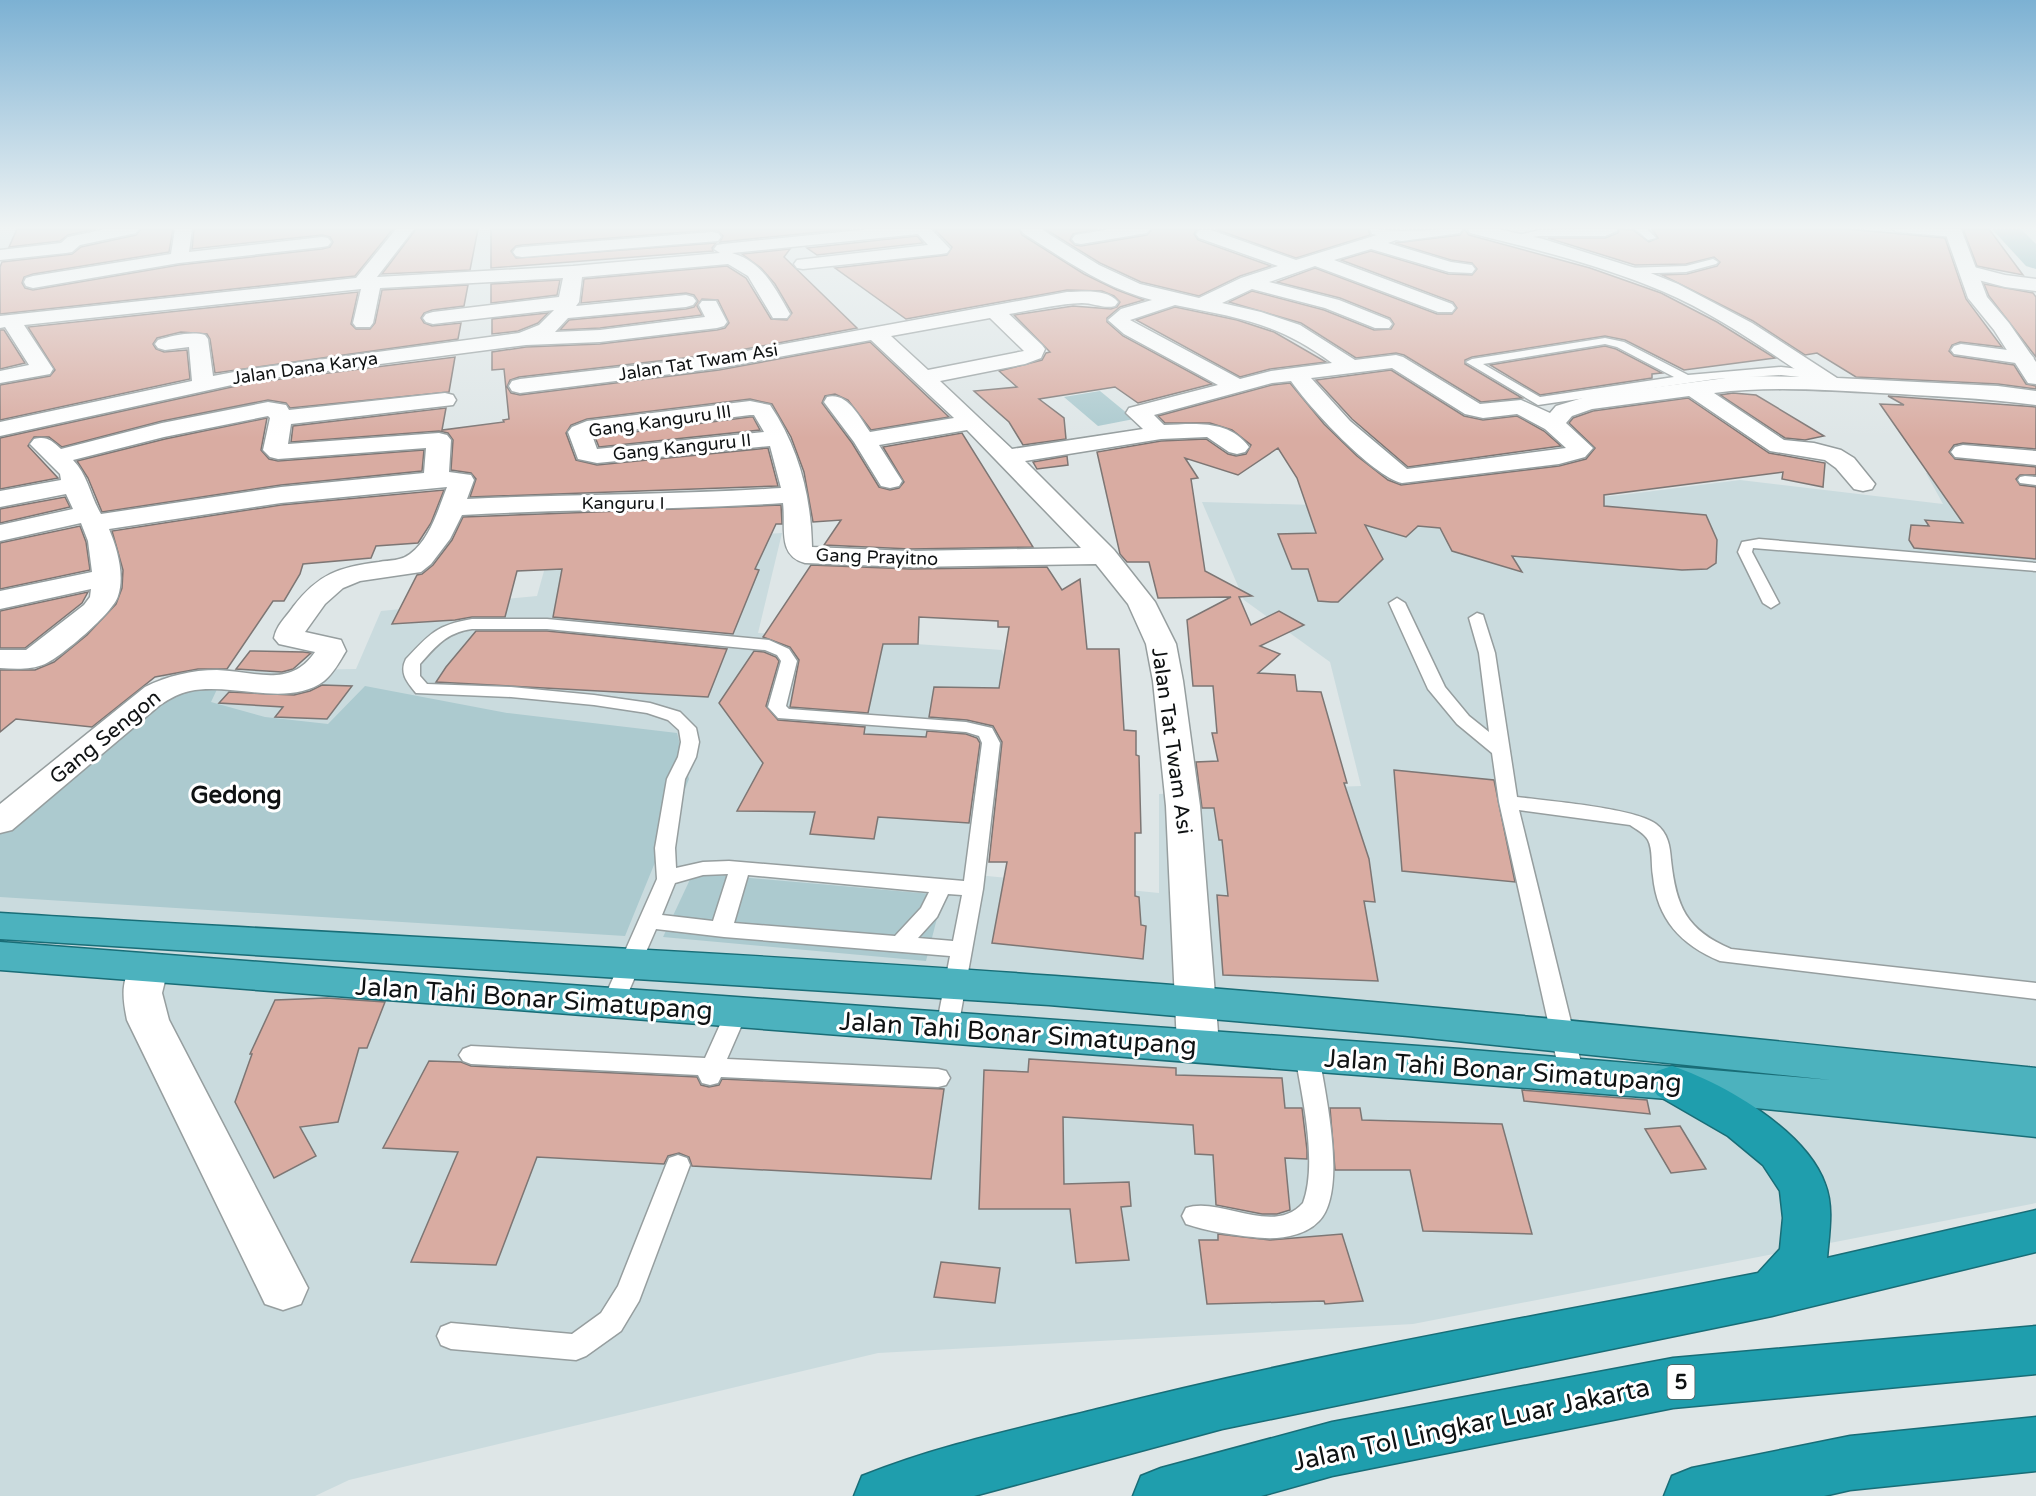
<svg xmlns="http://www.w3.org/2000/svg" width="2036" height="1496" viewBox="0 0 2036 1496" font-family="'Varela Round',sans-serif">
	<rect width="100%" height="100%" fill="#dee6e7"/>
	<g fill="#cadbde">
		<path d="M2008,229H2036V254Z"/>
		<path d="M1926,473L2036,480V1203L1413,1324L878,1353L349,1480L315,1496H0V808L168,672L356,669L381,611L537,596L551,546L782,533L758,633L1002,650L1017,703L977,875L1159,893V794L1361,786L1330,662L1244,600L1202,502L1459,509L1622,495L1740,480L1943,504Z"/>
	</g>
	<g fill="#accacf">
		<path d="M1100,391L1134,419L1098,426L1064,397Z"/>
		<path d="M180,683L219,685L211,702L265,717L328,724L365,686L507,713L677,733L689,779L625,936L0,897V831Z"/>
		<path d="M693,873L943,895L926,961L663,937Z"/>
	</g>
	<g fill="none" stroke-linecap="round" stroke-linejoin="round">
		<path fill="#7aacb3" fill-rule="evenodd" d="M1992,229H2021L2036,244V269L2026,266Z"/>
	</g>
	<g fill="#d9aca2" stroke="#7d7674" stroke-width="1.5">
		<path d="M17,229H96L68,235L60,241L9,247Z"/>
		<path d="M141,229H173L169,252L33,274L24,277L22,283L25,288L33,290L179,265L322,249L330,247L333,242L330,237L322,235L192,249L194,229H393L355,276L0,314V267L2,262L72,254L81,247L136,235Z"/>
		<path d="M416,229H478L470,270L382,274Z"/>
		<path d="M491,229H850L720,242L723,236L718,231L712,230L522,245L516,246L511,251L516,258L716,243L712,248L713,251L491,268Z"/>
		<path d="M934,229H1019L1022,235L1084,274L1117,290L1144,300L1120,307L1107,318V322L1123,336L1212,384L1138,403L1115,387L1039,399L1064,418L1066,439L1023,445L1009,422L974,391L1017,387L999,371L1042,360L1046,353L1050,352L1014,315L1073,306L1111,309L1117,307L1120,302L1114,296L1102,291L1067,290L906,319L835,268L947,255L952,247Z"/>
		<path d="M1045,229H1098L1073,234L1070,240L1075,245L1081,246L1147,235L1152,229H1197L1194,234L1198,240L1271,266L1240,276L1199,296L1141,282L1100,263Z"/>
		<path d="M1215,229H1368L1370,235L1296,258Z"/>
		<path d="M1464,229L1469,235L1590,268L1661,293L1717,322L1775,358L1684,370L1625,340L1605,336L1472,357L1465,360V364L1522,398L1481,402L1404,355L1396,353L1356,358L1301,323L1229,302L1252,291L1324,310L1374,330L1391,329L1394,324L1390,318L1340,298L1277,282L1315,268L1437,314H1452L1457,308L1453,302L1341,260L1371,251L1448,274L1472,275L1477,269L1472,263L1451,260L1395,243L1460,235Z"/>
		<path d="M1619,229L1633,230L1649,242L1658,238L1652,229H1847L1945,238L1966,299L2002,347L1960,342L1952,345L1949,351L1954,356L2014,365L2026,384L2036,386V389L1998,384L1856,377L1817,353L1805,355L1753,321L1662,275L1687,274L1717,266L1720,262L1714,257L1686,264L1635,265L1548,238H1605L1618,233Z"/>
		<path d="M1963,229H1989L2023,275L1977,266Z"/>
		<path d="M917,236L923,243L817,255L807,248Z"/>
		<path d="M790,249L784,257L857,328L719,354L519,377L510,380L507,387L511,393L520,395L719,370L870,342L949,417L871,430L848,400L835,394L825,396L822,403L852,443L879,487L890,490L899,488L904,482L883,447L962,433L1033,547L910,549L824,545L841,520L813,522L804,472L791,437L772,404L750,399L587,419L571,425L566,433L576,460L597,465L768,448L778,486L470,497L476,479L471,473L451,470L453,440L448,433L439,431L291,442L293,426L446,408L442,430L504,422L503,420L509,419L504,369L492,370V352L526,347L600,344L717,330L725,328L729,323L718,300L702,299L697,306L702,315L600,328L560,330L569,320L686,309L694,307L698,301L694,295L686,293L581,303L584,279L727,266L746,278L771,319L787,320L792,313L775,284L761,268L742,254Z"/>
		<path d="M560,280L557,295L491,303V284Z"/>
		<path d="M1984,284L2033,293L2036,297V357L1989,296Z"/>
		<path d="M468,285L464,306L432,310L424,313L421,318L424,323L432,326L461,323L458,339L215,373L210,339L207,334L181,332L157,338L153,344L156,349L164,352L187,350L190,379L0,420V385L50,376L55,370L28,327L358,292L351,324L356,329H370L375,323L382,290Z"/>
		<path d="M1175,307L1237,320L1274,332L1326,362L1270,369L1240,377L1136,320Z"/>
		<path d="M548,313L538,323L518,331L492,334V319Z"/>
		<path d="M0,330H4L25,363L0,369Z"/>
		<path d="M1605,346L1616,349L1662,373L1652,374V378L1540,395L1490,365Z"/>
		<path d="M455,357L449,392L290,408L286,403L268,400L162,421L62,447L49,437H34L28,446L58,478L0,489V438L250,383Z"/>
		<path d="M1391,370L1464,416L1483,420L1517,416L1544,431L1561,446L1408,467L1352,419L1316,380Z"/>
		<path d="M1290,383L1324,424L1357,456L1388,480L1401,485L1559,466L1586,459L1595,448L1569,423L1573,418L1593,411L1688,398L1769,453L1825,463L1823,487L1782,479L1783,472L1604,495V506L1706,515L1717,540L1716,563L1707,569L1682,570L1512,556L1522,572L1452,551L1440,528L1418,526L1406,537L1365,525L1383,559L1338,602H1331L1318,601L1308,569H1292L1278,534L1316,533L1297,478L1278,448L1238,475L1185,458L1198,478L1191,479L1205,571L1252,596L1239,597L1251,625L1279,611L1304,625L1260,646L1280,654L1258,673L1295,675L1297,691L1321,692L1347,783H1344L1369,859L1375,902L1364,901L1378,981L1223,975L1217,895L1228,896L1222,840H1219L1214,808H1202L1196,762L1218,761L1212,733H1217L1213,686H1193L1187,620L1231,597L1158,598L1149,562H1127L1120,554L1097,452L1161,441L1206,439L1228,454L1236,456L1246,454L1251,445L1232,430L1210,423H1165L1158,416L1272,385Z"/>
		<path d="M1733,393L1756,395L1824,436L1805,440L1785,438L1720,395Z"/>
		<path d="M1888,396L2036,407V449L1963,443L1954,445L1949,452L1955,459L2036,467V475H2020L2016,479L2020,485L2036,487V559L1914,548L1909,540L1911,525L1929,526L1925,520L1963,523L1880,404L1904,405Z"/>
		<path d="M750,417H753L760,430L599,447L595,437Z"/>
		<path d="M267,418L261,450L269,459L278,461L424,450L422,471L281,485L102,512L88,478L77,461L165,439Z"/>
		<path d="M1067,456L1068,465L1037,469L1033,462Z"/>
		<path d="M444,490L431,523L418,543L376,546L371,558L303,564L300,574L284,601H273L227,669H198L155,677L92,727L16,719L0,732V670H35L54,662L87,635L116,604L122,588L123,570L112,531L281,505Z"/>
		<path d="M65,497L70,507L0,523V509Z"/>
		<path d="M781,505L782,524H776L755,569L759,570L733,634L553,617L562,569L517,571L505,617H472L455,620L392,624L417,575L422,574L433,565L452,540L463,517Z"/>
		<path d="M80,526L86,542L90,570L0,589V543Z"/>
		<path d="M811,565L910,569L1047,567L1062,590L1080,579L1087,649H1119L1124,730L1136,731V755L1139,756L1141,833H1135V896L1139,897L1141,925L1146,926L1143,959L992,943L1007,862H989L1002,742L993,726L967,720L929,717L934,687L999,688L1009,627H998V621L919,617L918,644H883L868,713L790,707L799,660L790,647L763,637Z"/>
		<path d="M88,592L82,603L25,648H0V611Z"/>
		<path d="M476,631H547L727,649L708,697L436,682L446,667Z"/>
		<path d="M250,651L303,652L311,653L293,669L282,672L236,669Z"/>
		<path d="M754,651L764,652L776,657L779,661L766,706L778,720L865,727L864,734L926,737L927,731L966,734L977,738L980,743L969,823L878,817L874,839L810,834L815,812L737,811L763,763L719,703Z"/>
		<path d="M322,685L352,686L327,719L275,717L283,707L219,703L229,692L294,695L310,691Z"/>
		<path d="M1394,770L1494,780L1515,882L1402,871Z"/>
		<path d="M327,998L385,1002L367,1048H359L338,1122L300,1127L316,1156L274,1178L235,1102L252,1054H250L275,1000Z"/>
		<path d="M1029,1059L1176,1068V1075L1282,1078L1285,1108H1302L1307,1150V1159L1285,1158L1290,1210L1277,1214H1262L1216,1205L1213,1155L1195,1154L1193,1125L1063,1117L1064,1184L1129,1182L1131,1206L1121,1207L1129,1260L1076,1263L1070,1209H979L984,1070L1028,1072Z"/>
		<path d="M429,1061L461,1062L471,1066L697,1077L701,1085L709,1087L719,1085L722,1079L944,1089L931,1179L692,1166L689,1157L679,1153L668,1156L664,1164L537,1157L496,1265L411,1262L458,1152L383,1148Z"/>
		<path d="M1522,1090L1647,1100L1650,1114L1524,1101Z"/>
		<path d="M1330,1108H1360L1362,1120L1502,1124L1532,1234L1423,1231L1410,1170H1335Z"/>
		<path d="M1680,1126L1706,1169L1671,1173L1645,1129Z"/>
		<path d="M1218,1234L1270,1240L1342,1234L1363,1301L1325,1304L1324,1301L1207,1304L1199,1240H1218Z"/>
		<path d="M941,1262L1000,1268L995,1303L934,1297Z"/>
	</g>
	<g fill="none" stroke-linecap="round" stroke-linejoin="round">
		<g stroke="#969e9f" stroke-width="3">
			<g id="service">
				<path d="M1607,229H1617V231L1605,236H1539L1516,240L1511,237L1539,230Z"/>
				<path d="M1635,229H1647L1656,238L1648,240Z"/>
				<path d="M1892,229C1908,229 1947,226 1959,234L1954,237L1897,232Z"/>
				<path d="M1713,259L1718,262L1716,264L1686,272L1627,274L1622,271L1627,268L1686,266Z"/>
				<path d="M1605,338L1624,342L1688,375L1781,367L1818,371L1824,375L1818,379L1781,375L1715,379L1538,405L1466,362L1472,359ZM1605,344L1617,347L1674,377L1540,397L1483,364Z"/>
				<path d="M2025,476L2036,477V485L2020,483L2018,480L2020,477Z"/>
				<path d="M1759,539L2036,563V571L1753,548L1752,552L1779,603L1771,608L1763,603L1738,552L1742,542Z"/>
				<path d="M1397,598L1405,603L1445,687L1469,716L1489,732L1479,653L1469,618L1477,613L1483,615L1495,653L1517,797C1547,801 1635,808 1656,824C1668,833 1670,846 1671,860C1676,906 1686,930 1731,949L2036,983V999L1720,961C1681,945 1657,919 1653,876C1651,865 1653,849 1648,840C1644,833 1637,830 1630,825L1519,810L1584,1075L1580,1082L1572,1084L1564,1082L1560,1075L1499,802L1492,753L1457,724L1428,689L1389,603Z"/>
				<path d="M472,619H547L769,640L789,649L797,661L786,706L789,709L966,722L992,728L1000,743L983,889L958,1028L955,1034L947,1037L939,1034L936,1028L950,956L724,937L656,929L621,1009L613,1011L605,1009L602,1003L657,879L655,848L667,779L678,757L681,742L679,730L668,720L647,713L594,705L511,697L416,693C407,682 399,673 406,659C430,634 436,625 472,619ZM472,629H547L765,650L777,655L781,661L768,707L778,718L966,732L979,736L982,743L964,881L729,861L703,862L676,868L675,848L685,779L696,757L699,742L696,728L680,712L650,703L594,695L511,687L427,684L420,676V664C437,645 446,633 472,629ZM728,874L713,921L662,915L675,883L703,875ZM748,875L929,892L921,908L895,936L734,923ZM948,894L962,895L953,941L918,938L937,917Z"/>
				<path d="M736,1005L744,1007L747,1013L727,1059L938,1069L946,1071L950,1078L946,1085L938,1087L721,1077L718,1083L710,1085L702,1083L698,1075L471,1064L463,1061L459,1055L463,1049L471,1046L705,1058L728,1007Z"/>
				<path d="M1307,1046L1315,1049L1319,1055C1325,1093 1348,1191 1319,1221C1303,1238 1274,1240 1253,1237C1231,1235 1207,1231 1186,1224L1182,1216L1186,1208C1220,1196 1273,1237 1303,1203C1318,1163 1302,1096 1295,1055L1299,1049Z"/>
				<path d="M678,1155L687,1158L690,1165L639,1301L621,1331L586,1356L576,1360L451,1349L441,1345L437,1336L441,1327L451,1323L572,1334L601,1313L618,1286L666,1165L669,1158Z"/>
			</g>
		</g>
		<g stroke="#969e9f" stroke-width="3">
			<g id="minor">
				<path d="M106,229H139L136,233L80,245L72,252L66,253L0,260V250L61,243L68,237Z"/>
				<path d="M175,229H192L189,252L322,237L328,238L331,242L328,246L322,247L179,263L33,288L26,286L24,282L26,278L33,276L171,254Z"/>
				<path d="M396,229H414L377,277L573,266L720,253L714,249L717,245L723,244L871,229H931L950,249L947,253L941,254L803,269L797,268L794,264L797,260L928,245L918,234L732,253C763,262 775,288 790,314L787,318H773L748,276L728,264L582,277L579,302L576,306L686,295L693,297L696,301L693,305L686,307L568,318L555,332L600,330L705,317L699,305L702,301H716L727,322L724,326L717,328L600,342L526,345L250,381L0,436V422L192,381L189,347L165,350L158,348L155,344L158,340C172,336 191,331 205,335L208,339L213,376L250,369L519,333L539,325L554,310L433,324L426,322L423,318L426,314L433,312L559,297L563,278L380,288L373,323L370,327H356L353,323L361,289L24,325L53,369L50,374L0,383V371L29,365L5,327L0,328V316L356,278Z"/>
				<path d="M1021,229H1041L1099,265L1140,284L1199,298L1241,278L1278,266L1199,238L1196,234L1199,230H1211L1296,260L1377,235L1372,234L1370,229L1402,231L1462,229L1460,233L1454,234L1402,241L1396,240L1388,243L1451,262L1472,265L1475,269L1472,273L1449,272L1371,249L1334,260L1452,304L1455,308L1452,312H1438L1315,266L1269,282L1339,300L1389,320L1392,324L1389,328H1375L1325,308L1252,289L1222,303L1261,312L1300,325L1355,360L1396,355L1403,357L1480,404L1521,400L1550,413L1556,406L1589,396L1741,376L1807,377C1760,346 1714,313 1662,291C1600,265 1535,249 1470,233L1468,229H1498L1543,239L1648,272L1678,284L1752,323L1837,378L1998,386L2036,391V405C1984,398 1932,396 1880,393C1825,390 1769,386 1714,393L1784,440L1814,443L1841,450L1854,458L1875,484L1872,489L1863,491L1854,489L1836,468L1825,460L1770,451L1689,396L1592,409L1572,416L1566,423L1593,448L1585,457L1559,464L1402,483C1372,476 1309,407 1291,381L1272,383L1154,415L1164,425C1194,424 1229,419 1249,447L1245,452L1237,454L1229,452L1207,437L1161,439L1025,461L1114,550L1155,602L1176,644L1183,681L1200,806L1219,1045L1213,1056L1198,1061L1183,1056L1177,1045L1166,806L1153,681L1146,644L1128,604L1096,564L910,567L805,563C777,556 786,527 783,503C676,510 569,509 462,515L450,539L431,564L421,572L360,581L343,588L325,604L305,632L341,640L346,651C340,661 333,674 324,681C288,708 231,682 190,691C179,693 169,699 160,705L12,830L0,833V804L145,687C167,676 192,670 217,670C254,671 290,689 315,652L279,644L274,638C276,626 286,617 293,607C318,574 339,567 379,562C390,560 401,561 410,554C430,539 438,510 447,487L281,503L109,529C117,548 125,575 118,596C114,612 61,657 45,664C31,670 15,669 0,668V650H26L84,605L90,597L91,589L0,609V591L92,572L88,541L81,523L0,541V525L73,509L66,494L0,507V491L61,480L60,474L30,444L34,439C47,436 51,440 61,449L162,423L268,402L286,405L289,410L445,393L453,395L456,400L453,405L291,424L288,444L439,433L447,435L451,440L449,472L471,475L474,480L467,499C572,494 676,495 781,488L770,446L597,463L578,459L568,432L572,427L587,421L750,401L770,405C799,448 811,496 812,547L910,551L1081,548L967,430L879,445L902,481L899,486L890,488L881,486L854,442L824,402L827,397C848,392 859,417 870,432L954,418L871,340L719,368L520,393L512,391L509,386L512,381L520,379L719,356L1067,292C1082,292 1107,288 1118,302L1115,306C1104,309 1093,303 1082,303C1057,304 1033,310 1009,314L1042,345L1045,349L1041,358L1025,364L940,381L1012,449L1143,429L1126,413L1129,408L1218,385L1124,334L1108,320L1121,309L1152,300C1104,288 1064,259 1023,233ZM1175,305C1238,318 1277,322 1332,363L1271,371L1240,379L1130,320ZM990,318L1024,351L928,370L891,336ZM1392,368L1465,414L1483,418L1517,414L1545,429L1566,448L1407,469L1350,421L1311,378ZM750,415H754L764,432L597,449L592,435ZM268,416L270,418L263,450L270,457L278,459L426,448L424,473L281,487L101,514C90,496 88,475 73,460L164,437Z"/>
				<path d="M1111,229H1150L1147,233L1081,244L1075,243L1072,239L1075,235Z"/>
				<path d="M712,232L718,233L721,237L718,241L522,257L516,256L513,252L516,248L522,247Z"/>
				<path d="M1970,266L2005,275L2036,279V291L2005,287L1963,276L1961,272L1963,268Z"/>
				<path d="M1961,344L2023,352L2030,354L2034,358L2030,362L2023,364L1954,354L1951,350L1954,346Z"/>
				<path d="M1963,445L2036,451V465L1955,457L1951,452L1955,447Z"/>
				<path d="M148,955L162,959L168,969L162,993L169,1020L308,1288L301,1304L283,1310L265,1304L127,1020C122,995 121,982 134,959Z"/>
			</g>
		</g>
		<g stroke="#969e9f" stroke-width="3">
			<path id="tertiary" d="M1944,229H1961L1987,297L2009,323L2036,362V384L2028,383L1994,330L1968,298Z"/>
		</g>
		<g stroke="#196d77" stroke-width="3">
			<path id="trunk" d="M0,913C352,935 704,950 1055,976C1383,1000 1709,1034 2036,1068V1137L1668,1099L0,970V942L417,974L1460,1049L1831,1080L1408,1036L1049,1005L0,939Z"/>
		</g>
		<g stroke="#196d77" stroke-width="3">
			<g id="motorway">
				<path d="M1672,1066C1724,1083 1806,1131 1825,1184C1834,1207 1829,1234 1827,1258L2036,1210V1252L1772,1316L1222,1429L974,1496H854L862,1476C938,1445 1022,1428 1102,1408C1318,1353 1539,1316 1758,1273L1780,1249L1783,1218L1780,1191L1763,1165L1728,1136L1657,1095L1650,1083L1657,1071Z"/>
				<path d="M2036,1326V1374L1673,1408L1332,1476L1261,1496H1133L1141,1476L1161,1468L1332,1422L1673,1358Z"/>
				<path d="M2036,1417V1471L1850,1490L1824,1496H1664L1672,1476L1692,1468L1850,1436Z"/>
			</g>
		</g>
		<use href="#service" fill="#fff" fill-rule="evenodd"/>
		<use href="#minor" fill="#fff" fill-rule="evenodd"/>
		<use href="#tertiary" fill="#fff" fill-rule="evenodd"/>
		<use href="#trunk" fill="#4cb2be" fill-rule="evenodd"/>
		<use href="#motorway" fill="#1f9ead" fill-rule="evenodd"/>
	</g>
	<linearGradient id="sky" x2="0" y2="1"><stop stop-color="#7cb1d3"/><stop offset="0.52" stop-color="#f0f4f4"/><stop offset="1" stop-color="#f0f4f4" stop-opacity="0"/></linearGradient>
	<rect width="2036" height="438" fill="url(#sky)"/>
	<g text-anchor="middle" stroke-width="6" stroke-linejoin="round" paint-order="stroke">
		<g font-size="18" fill="#0f1213" stroke="#fff">
			<text transform="translate(698 362) rotate(-9)" y="6">Jalan Tat Twam Asi</text>
			<text transform="translate(305 368) rotate(-8)" y="6">Jalan Dana Karya</text>
			<text transform="translate(660 421) rotate(-8)" y="6">Gang Kanguru III</text>
			<text transform="translate(682 447) rotate(-6)" y="6">Gang Kanguru II</text>
			<text x="623" y="509">Kanguru I</text>
			<text transform="translate(877 557) rotate(2)" y="6">Gang Prayitno</text>
		</g>
		<rect fill="#fff" stroke="#57595a" stroke-width="1.5" x="1667.5" y="1365" width="27" height="34" rx="4.5"/>
		<g font-size="20" font-weight="bold" fill="#0f1213">
			<text x="1681" y="1389">5</text>
		</g>
		<g font-size="21" fill="#0f1213" stroke="#fff">
			<text transform="translate(105 737) rotate(-39)" y="7">Gang Sengon</text>
			<text transform="translate(1172 741) rotate(82)" y="7">Jalan Tat Twam Asi</text>
		</g>
		<g font-size="24" font-weight="bold" fill="#0f1213" stroke="#fff">
			<text x="236" y="803">Gedong</text>
		</g>
		<g font-size="26" fill="#0f1213" stroke="#fff">
			<text transform="translate(534 998) rotate(4)" y="9">Jalan Tahi Bonar Simatupang</text>
			<text transform="translate(1018 1033) rotate(4)" y="9">Jalan Tahi Bonar Simatupang</text>
			<text transform="translate(1503 1070) rotate(4)" y="9">Jalan Tahi Bonar Simatupang</text>
			<text transform="translate(1471 1424) rotate(-12)" y="9">Jalan Tol Lingkar Luar Jakarta</text>
		</g>
	</g>
</svg>
